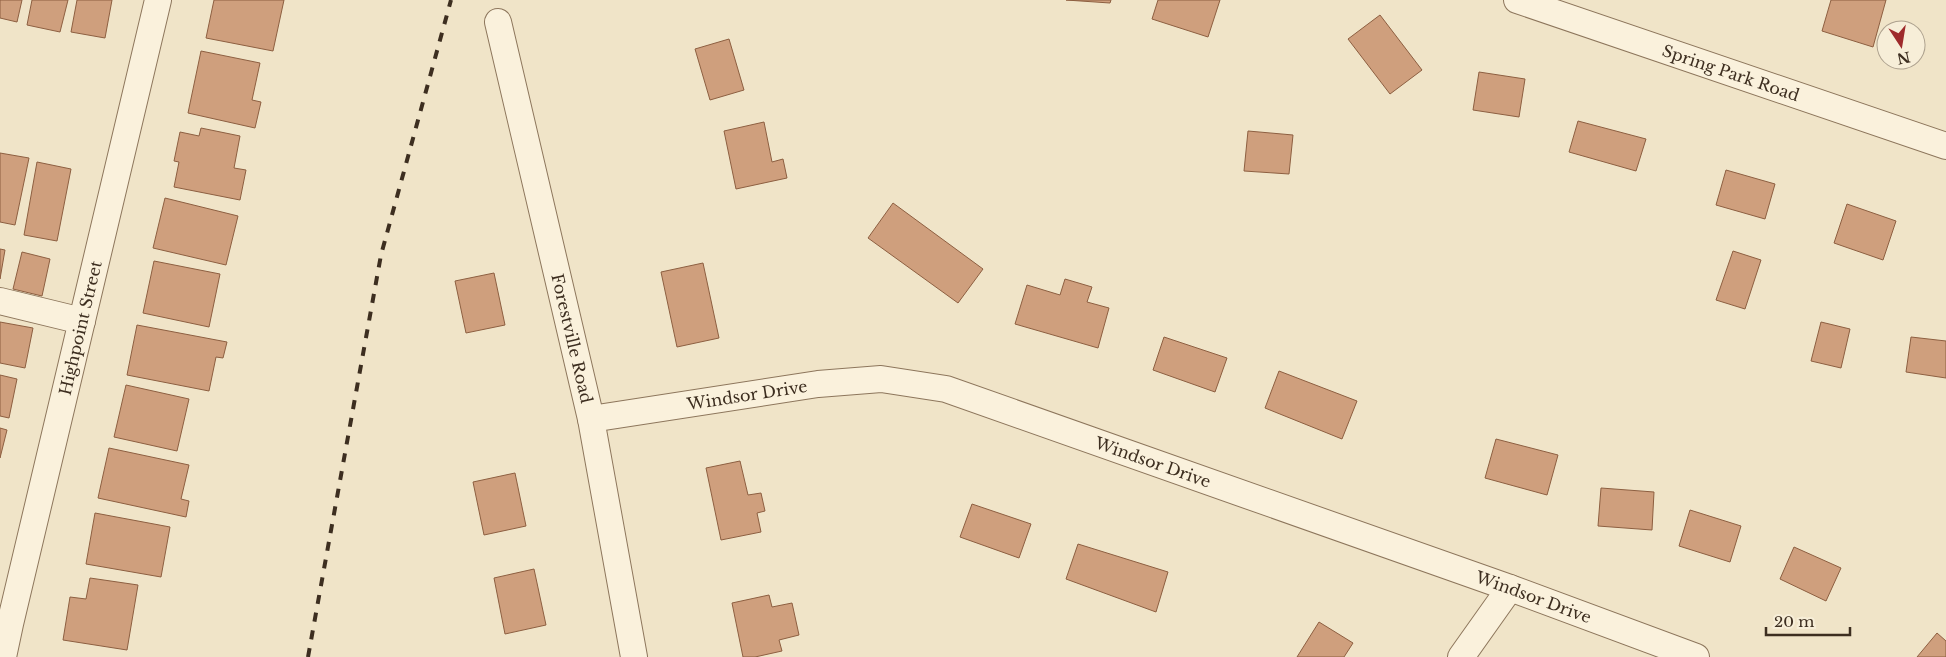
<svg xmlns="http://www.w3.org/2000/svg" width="1946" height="657" viewBox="0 0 1946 657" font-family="'Libre Baskerville',serif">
	<rect width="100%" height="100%" fill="#f0e4c8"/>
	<g fill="#cf9f7d" stroke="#8d5f41">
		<path d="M0,0H22L17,22L0,18Z"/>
		<path d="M32,0H68L60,32L27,25Z"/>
		<path d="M77,0H112L105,38L71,32Z"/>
		<path d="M214,0H284L273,51L206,38Z"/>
		<path d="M1066,0H1111L1110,3Z"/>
		<path d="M1158,0H1220L1208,37L1152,19Z"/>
		<path d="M1831,0H1886L1873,47L1822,31Z"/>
		<path d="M1380,15L1422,70L1390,94L1348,39Z"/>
		<path d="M729,39L744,90L710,100L695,49Z"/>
		<path d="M201,51L260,63L252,100L261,102L255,128L188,113Z"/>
		<path d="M1479,72L1525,79L1519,117L1473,110Z"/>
		<path d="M1578,121L1646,139L1636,171L1569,152Z"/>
		<path d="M764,122L772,162L783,159L787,178L736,189L724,131Z"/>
		<path d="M201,128L240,136L234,168L246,170L240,200L174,187L179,162L174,161L180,132L199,136Z"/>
		<path d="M1248,131L1293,135L1289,174L1244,171Z"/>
		<path d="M0,153L29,158L15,225L0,222Z"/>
		<path d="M37,162L71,169L57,241L24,235Z"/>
		<path d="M1726,170L1775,184L1765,219L1716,205Z"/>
		<path d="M165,198L238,216L226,265L153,248Z"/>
		<path d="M893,203L983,269L958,303L868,238Z"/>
		<path d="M1847,204L1896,221L1883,260L1834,243Z"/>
		<path d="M0,249L5,250L0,279Z"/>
		<path d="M1733,251L1761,260L1745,309L1716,300Z"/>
		<path d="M22,252L50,259L42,296L13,289Z"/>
		<path d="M154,261L220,274L209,327L143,313Z"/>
		<path d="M703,263L719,338L677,347L661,272Z"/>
		<path d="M494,273L505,325L466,333L455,281Z"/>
		<path d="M1065,279L1092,287L1087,302L1109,308L1098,348L1015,324L1027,285L1060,295Z"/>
		<path d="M0,322L33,328L25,368L0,363Z"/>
		<path d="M1821,322L1850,329L1841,368L1811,361Z"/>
		<path d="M137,325L227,342L223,358L216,357L209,391L127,375Z"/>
		<path d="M1164,337L1227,358L1215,392L1153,370Z"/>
		<path d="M1911,337L1946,341V378L1906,372Z"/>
		<path d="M1279,371L1357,401L1342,439L1265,408Z"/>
		<path d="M0,375L17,379L9,418L0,416Z"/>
		<path d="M126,385L189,399L177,451L114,437Z"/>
		<path d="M0,428L7,430L0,458Z"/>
		<path d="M1496,439L1558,455L1547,495L1485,478Z"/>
		<path d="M109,448L189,465L181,499L189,501L186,517L98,498Z"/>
		<path d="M740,461L748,495L761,493L765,511L757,513L761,532L721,540L706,468Z"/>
		<path d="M515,473L526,526L484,535L473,482Z"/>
		<path d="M1601,488L1654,492L1652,530L1598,526Z"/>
		<path d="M972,504L1031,524L1019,558L960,537Z"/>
		<path d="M1690,510L1741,526L1730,562L1679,546Z"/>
		<path d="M95,513L170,527L161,577L86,564Z"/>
		<path d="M1078,544L1168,572L1156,612L1066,579Z"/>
		<path d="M1794,547L1841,568L1826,601L1780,579Z"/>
		<path d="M534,569L546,625L505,634L494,578Z"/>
		<path d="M90,578L138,585L127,650L63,640L70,597L86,599Z"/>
		<path d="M769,595L772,607L792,603L799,635L779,640L782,651L755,657H743L732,603Z"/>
		<path d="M1319,622L1353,643L1344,657H1297Z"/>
		<path d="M1937,633L1946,641V657H1917Z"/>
	</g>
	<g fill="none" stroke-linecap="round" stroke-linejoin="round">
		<g stroke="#8d765c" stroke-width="28">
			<g id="minor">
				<path id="s1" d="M1517,0L1946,146"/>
				<path id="s2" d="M498,22L591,419L634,657"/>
				<path d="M0,301L82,321"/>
				<path id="s3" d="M591,419L818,384L881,379L946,389L1510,588L1696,657"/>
				<path id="s4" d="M3,657L10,624L158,0"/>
				<path d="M1461,657L1510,588"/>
			</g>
		</g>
		<use href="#minor" stroke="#faf1dc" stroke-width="26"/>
		<path stroke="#3d2e20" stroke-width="4" stroke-dasharray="9 9" stroke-linecap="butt" d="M308,657L381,255L451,0"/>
	</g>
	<g text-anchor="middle" stroke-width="4.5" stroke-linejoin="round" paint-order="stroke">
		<g font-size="16" fill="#3d2e20" stroke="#f7eed8">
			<text dy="6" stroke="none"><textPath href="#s1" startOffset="226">Spring Park Road</textPath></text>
			<text dy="6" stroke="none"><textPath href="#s4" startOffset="338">Highpoint Street</textPath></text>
			<text dy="6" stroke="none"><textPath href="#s2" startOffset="325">Forestville Road</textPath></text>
			<text dy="6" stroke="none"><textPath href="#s3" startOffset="158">Windsor Drive</textPath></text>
			<text dy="6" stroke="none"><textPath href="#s3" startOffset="578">Windsor Drive</textPath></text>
			<text dy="6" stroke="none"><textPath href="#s3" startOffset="982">Windsor Drive</textPath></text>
		</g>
	</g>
	<g transform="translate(1901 45) rotate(168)"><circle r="24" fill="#f7eed8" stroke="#ada18e"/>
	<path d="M0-4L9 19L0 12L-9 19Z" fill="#9e2a2b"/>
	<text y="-8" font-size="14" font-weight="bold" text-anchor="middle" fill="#3d2e20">N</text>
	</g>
	<path d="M1766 627v8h84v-8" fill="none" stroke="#3d2e20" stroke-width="2.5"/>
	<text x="1774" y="627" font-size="15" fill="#3d2e20" stroke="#f7eed8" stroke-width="4" paint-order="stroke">20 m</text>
</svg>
